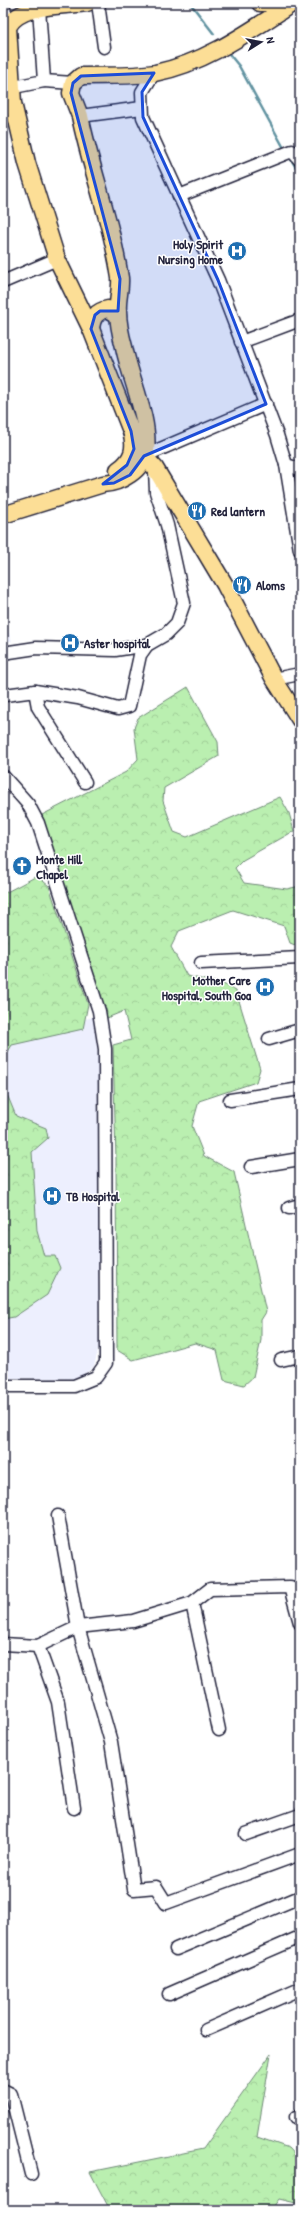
<svg xmlns="http://www.w3.org/2000/svg" width="303" height="2213" viewBox="0 0 303 2213" font-family="'Patrick Hand',sans-serif">
	<defs>
		<pattern id="forest-crowns" width="20" height="18" patternUnits="userSpaceOnUse"><rect width="20" height="18" fill="#baefb0"/><path d="M2 6a3 3 0 1 1 6 0M12 15a3 3 0 1 1 6 0" fill="none" stroke="#a0cd98"/></pattern>
	</defs>
	<rect width="100%" height="100%" fill="#fff"/>
	<filter id="ink" filterUnits="userSpaceOnUse"><feTurbulence type="fractalNoise" baseFrequency=".025" numOctaves="2"/><feDisplacementMap in="SourceGraphic" scale="8" xChannelSelector="R" yChannelSelector="G"/><feConvolveMatrix kernelMatrix="1 2 1 2 8 2 1 2 1" color-interpolation-filters="sRGB"/></filter>
	<g filter="url(#ink)">
		<g fill="#edeffe">
			<path d="M3,619L12,641L3,642Z"/>
			<path d="M93,1017L99,1062L103,1330L94,1366L79,1379L3,1378V1041Z"/>
		</g>
		<g fill="url(#forest-crowns)" stroke="#6e8876">
			<path d="M188,687L218,742L219,756L164,788L163,801L174,832L187,837L280,797L289,813L294,831L243,860L235,868L244,883L287,889L300,886V947L290,943L284,926L233,910L179,931L171,947L187,976L223,984L236,991L260,1069L256,1082L199,1101L192,1126L204,1156L234,1172L266,1312L261,1320V1340L253,1377L244,1385L224,1380L217,1350L195,1343L133,1360L117,1350L116,1159L113,1045L131,1040L124,1011L107,1018L60,879L42,815L126,772L138,759L134,728L138,718Z"/>
			<path d="M37,876L49,886L88,1004L83,1029L12,1045L3,1060V894Z"/>
			<path d="M3,1077L6,1092L16,1116L46,1128L48,1138L32,1152L37,1231L44,1256H55L60,1268L47,1295L14,1317L3,1319Z"/>
			<path d="M271,2054L257,2137L289,2148L300,2160V2204L279,2199L271,2210H110L90,2172L203,2149Z"/>
		</g>
		<g fill="none" stroke-linecap="round" stroke-linejoin="round">
			<g stroke="#6293a1" stroke-width="2.5">
				<path d="M190,3L214,34"/>
				<path d="M230,55L239,66L285,150"/>
				<path d="M289,156L300,174"/>
			</g>
			<g stroke="#22223b" stroke-width="15">
				<g id="minor">
					<path d="M3,3L8,27"/>
					<path d="M98,3L104,47"/>
					<path d="M39,8L44,81L73,83"/>
					<path d="M154,73L142,92L143,117L218,280L277,435L286,465L300,550"/>
					<path d="M19,86L44,81"/>
					<path d="M80,116L142,108"/>
					<path d="M179,196L292,151L300,160"/>
					<path d="M3,282L57,259"/>
					<path d="M241,342L300,320"/>
					<path d="M144,456L266,404"/>
					<path d="M286,465L300,469"/>
					<path d="M3,653L36,648L115,650L147,645"/>
					<path d="M274,679L300,674"/>
					<path d="M35,691L38,707L85,782"/>
					<path d="M5,695L35,691L78,698L118,709L129,706L140,655L147,645L166,634L177,623L184,603L167,525L156,492L155,469"/>
					<path d="M3,776L28,804L38,823L99,1011L105,1049L106,1363L96,1377L74,1386H3"/>
					<path d="M201,963L300,958"/>
					<path d="M269,1039L300,1030"/>
					<path d="M230,1100L300,1089"/>
					<path d="M251,1167L300,1159"/>
					<path d="M289,1208L300,1205"/>
					<path d="M281,1360L300,1356"/>
					<path d="M58,1516L78,1627L133,1621L192,1603L210,1589L290,1587L300,1623"/>
					<path d="M192,1603L219,1730"/>
					<path d="M3,1644L38,1646L78,1627L111,1742L134,1889L156,1887L166,1903L300,1854"/>
					<path d="M38,1646L58,1702L74,1808"/>
					<path d="M246,1834L300,1815"/>
					<path d="M176,1949L300,1897"/>
					<path d="M169,1994L300,1937"/>
					<path d="M206,2030L300,1989"/>
					<path d="M3,2090L11,2094L31,2174"/>
					<path d="M296,2117L300,2115"/>
				</g>
			</g>
			<g stroke="#22223b" stroke-width="19">
				<g id="major">
					<path d="M87,3C64,6 19,4 8,27L13,103L27,163L57,259L91,329L131,431C136,448 133,460 118,470"/>
					<path d="M260,3H268"/>
					<path d="M91,329C92,318 96,311 108,309L118,315"/>
					<path d="M144,456L155,468L225,585L274,679L300,720"/>
					<path d="M3,515L103,484C121,483 143,470 146,451C150,419 130,378 124,347C121,336 118,323 118,311C117,300 121,289 120,278C112,223 91,170 80,116L71,93L73,83L81,76C105,75 131,77 155,73C206,63 250,31 293,3"/>
				</g>
			</g>
			<use href="#minor" stroke="#fff" stroke-width="12"/>
			<use href="#major" stroke="#fcde96" stroke-width="16"/>
		</g>
	</g>
	<path fill="#1d4ed8" fill-opacity="0.2" stroke="#1d4ed8" stroke-width="3" stroke-linejoin="round" d="M154,73L142,92L143,117L218,280L266,404L144,456L130,475L114,483L103,484L127,465L134,449L131,431L91,329L95,315L100,311H118L120,279L71,93L73,83L81,76Z"/>
	<defs>
		<g id="hospital-disc" transform="scale(1)"><circle r="9.5" fill="#1f6fb2" stroke="#fff"/><path d="M-5-5h3v3.5h4V-5h3V5h-3V1.5h-4V5h-3Z" fill="#fff"/></g>
		<g id="restaurant-disc" transform="scale(1)"><circle r="9.5" fill="#1f6fb2" stroke="#fff"/><path d="M-5-6h1v4h1v-4h1v4h1v-4h1v5L-1.5 .5V6h-2V.5L-5-1ZM5-6V6H3V1.5H1.5Q1.5-4 5-6Z" fill="#fff"/></g>
		<g id="church-disc" transform="scale(1)"><circle r="9.5" fill="#1f6fb2" stroke="#fff"/><path d="M-1.2-6h2.4v3.5h3.3v2.4h-3.3V6h-2.4V-.1h-3.3v-2.4h3.3Z" fill="#fff"/></g>
	</defs>
	<g fill-rule="evenodd">
		<use href="#hospital-disc" x="237" y="251"/>
		<use href="#restaurant-disc" x="197" y="511"/>
		<use href="#restaurant-disc" x="242" y="585"/>
		<use href="#hospital-disc" x="70" y="643"/>
		<use href="#church-disc" x="22" y="866"/>
		<use href="#hospital-disc" x="265" y="987"/>
		<use href="#hospital-disc" x="52" y="1196"/>
	</g>
	<g text-anchor="middle" stroke-width="3" stroke-linejoin="round" paint-order="stroke">
		<g font-size="13" font-weight="bold" fill="#22223b" stroke="#fff" text-anchor="start">
			<text x="223" y="249" text-anchor="end">Holy Spirit<tspan x="223" dy="15">Nursing Home</tspan></text>
			<text x="211" y="516">Red lantern</text>
			<text x="256" y="590">Aloms</text>
			<text x="84" y="648">Aster hospital</text>
			<text x="36" y="864">Monte Hill<tspan x="36" dy="15">Chapel</tspan></text>
			<text x="251" y="985" text-anchor="end">Mother Care<tspan x="251" dy="15">Hospital, South Goa</tspan></text>
			<text x="66" y="1201">TB Hospital</text>
		</g>
	</g>
	<rect width="303" height="2213" fill="none" stroke="#fff" stroke-width="16"/>
	<rect x="8" y="8" width="287" height="2197" fill="none" stroke="#22223b" stroke-width="1.5" filter="url(#ink)"/>
	<g transform="translate(261 42) rotate(79)" stroke="#ffffff" stroke-width="3" paint-order="stroke">
	<path d="M0-3L7 15L0 10L-7 15Z" fill="#22223b"/>
	<text y="-6" font-size="11" font-weight="bold" text-anchor="middle" fill="#22223b">N</text>
	</g>
</svg>
